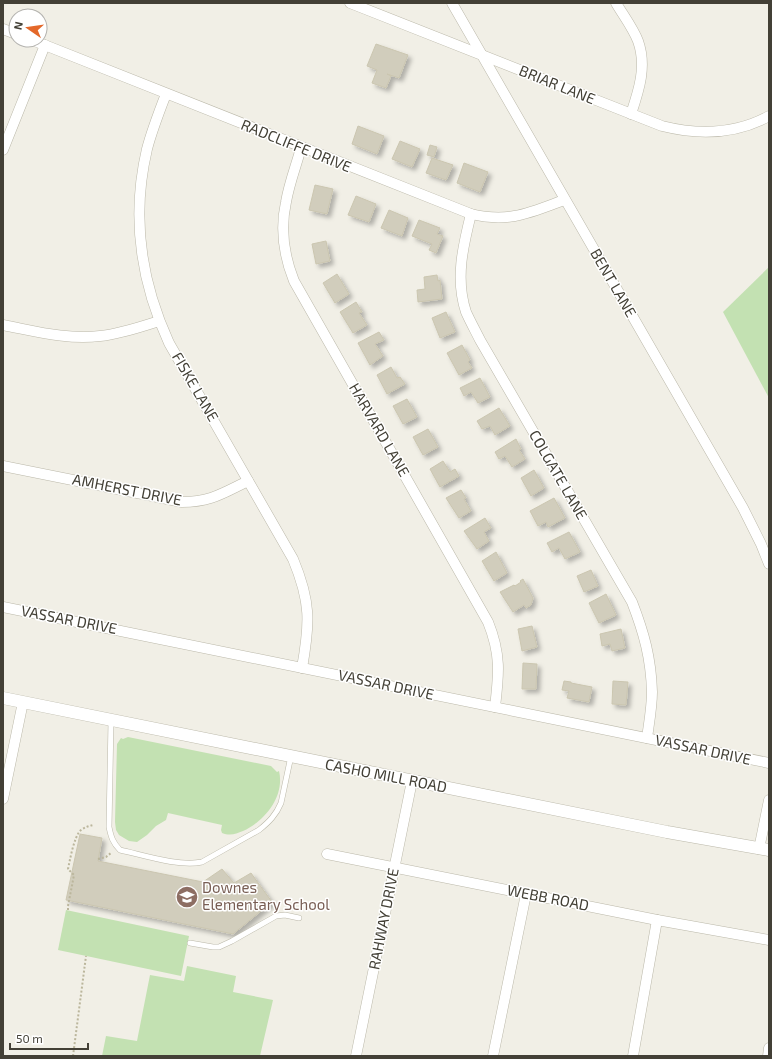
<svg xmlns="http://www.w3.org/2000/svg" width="772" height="1059" viewBox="0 0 772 1059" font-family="'Exo 2',sans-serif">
	<defs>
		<filter id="shadow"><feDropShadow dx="3.5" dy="3.5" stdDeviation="2" flood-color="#0004"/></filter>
	</defs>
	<rect width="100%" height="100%" fill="#f1efe6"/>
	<g fill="#c3e1b2">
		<path d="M769,267V398L723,312Z"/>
		<path d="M128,737L271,766L277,772L279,771C285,796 265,821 243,831C236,834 230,836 222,833L221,830L222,825L168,813L166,820L156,826L147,835L137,842L129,841L119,835L116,830L115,822L117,744L121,738L123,739Z"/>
		<path d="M66,910L189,936L181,976L58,950Z"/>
		<path d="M187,966L236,976L233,992L273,1000L260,1056H102L106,1036L137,1041L150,975L184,981Z"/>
	</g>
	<g fill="#d1cdbc" stroke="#cbc6b0" filter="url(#shadow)">
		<path d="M376,44L408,55L399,78L387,74L391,76L386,88L372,83L377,70L367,66Z"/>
		<path d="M358,126L384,136L377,154L352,144Z"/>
		<path d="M400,141L420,149L412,167L392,159Z"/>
		<path d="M430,145L437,147L434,157L427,155Z"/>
		<path d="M432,158L453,165L446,180L426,173Z"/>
		<path d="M464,163L488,172L480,192L457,183Z"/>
		<path d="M315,185L333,189L327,214L309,210Z"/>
		<path d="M356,196L376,204L369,222L348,215Z"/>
		<path d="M389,210L408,218L402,236L381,228Z"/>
		<path d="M419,220L440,228L437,234L443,236L436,253L429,250L432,244L412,236Z"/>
		<path d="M326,241L330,261L316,264L312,244Z"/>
		<path d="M337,274L349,294L335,303L323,283Z"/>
		<path d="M437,275L438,281L440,280L442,299L418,302L417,290L425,289L424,277Z"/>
		<path d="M356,302L362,312L359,313L367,325L353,333L340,312Z"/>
		<path d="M446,312L455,332L440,338L432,318Z"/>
		<path d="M379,332L384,340L375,344L383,356L370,365L358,343Z"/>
		<path d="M462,345L470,360L468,362L472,368L459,375L447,353Z"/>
		<path d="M391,367L397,378L400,377L405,384L387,394L377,375Z"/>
		<path d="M480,378L490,397L478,403L471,392L464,396L460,388Z"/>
		<path d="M407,399L417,417L403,424L393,406Z"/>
		<path d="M499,408L510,426L495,435L490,426L482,429L477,421Z"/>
		<path d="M428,429L438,447L423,455L413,437Z"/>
		<path d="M516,439L521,449L519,450L525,459L512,467L505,456L499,459L495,452Z"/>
		<path d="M443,461L450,472L455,469L459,476L440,487L430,469Z"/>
		<path d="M534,470L544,488L531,496L521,478Z"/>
		<path d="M461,490L466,498L464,499L471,511L459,518L446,498Z"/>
		<path d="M554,498L565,518L548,527L546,522L538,526L530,511Z"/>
		<path d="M485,518L491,528L484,532L489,541L477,549L464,531Z"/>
		<path d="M569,532L580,552L565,559L559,548L552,552L547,543Z"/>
		<path d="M496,552L507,573L494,581L482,561Z"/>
		<path d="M591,570L598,586L584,592L577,576Z"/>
		<path d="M523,579L533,598L531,605L526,608L524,605L513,612L500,592L514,585L515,586L521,582L520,581Z"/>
		<path d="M606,594L616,615L599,623L589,603Z"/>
		<path d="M532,626L537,647L522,651L518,629Z"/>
		<path d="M621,629L625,648L612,651L610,644L602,646L600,634Z"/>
		<path d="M523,663L537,664L536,689H522Z"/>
		<path d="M564,681L571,682V683L592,687L589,702L567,698L569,691L562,690Z"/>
		<path d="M613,681L628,682L626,705L612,704Z"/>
		<path d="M80,834L102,838L98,861L203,882L222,869L234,883L251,873L272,902L233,934L66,900Z"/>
	</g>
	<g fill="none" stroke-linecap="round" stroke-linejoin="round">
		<g stroke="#bbb8a9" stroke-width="6">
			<g id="service">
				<path d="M111,721L109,827C111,837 113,843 120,850C143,855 179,867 202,862L259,830C269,822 276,815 281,803L291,756"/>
				<path d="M190,943L213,947H219L232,941L276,916L285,915L299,918"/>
			</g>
		</g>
		<g stroke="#bbb8a9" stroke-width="11">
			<g id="minor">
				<path d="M350,3L662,126C698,135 736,134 769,116"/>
				<path d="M452,3L743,508L761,544L769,564"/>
				<path d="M616,3C623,15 633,28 638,41C647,66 639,90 631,114"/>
				<path d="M3,29L16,34"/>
				<path d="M32,40L471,214C509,223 529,213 564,200"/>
				<path d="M166,94C159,112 152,130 147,149C131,217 140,280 169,343L293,559C311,602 310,623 302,668"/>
				<path d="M301,148C296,166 289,184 286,202C280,229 284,256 294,281L488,622C501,654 499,674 495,707"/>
				<path d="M3,150L45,45"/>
				<path d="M471,214C463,246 455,279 466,312C470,321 475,330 480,340L632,602C644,633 651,658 652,692C652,707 649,723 647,738"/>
				<path d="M3,325C35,331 67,340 100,336C120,334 140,327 159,321"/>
				<path d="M3,466L182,502C211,502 223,493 248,481"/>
				<path d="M3,607L769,763"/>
				<path d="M3,799L23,702"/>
				<path d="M759,849L769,800"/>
				<path d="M327,854L657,920L769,940"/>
				<path d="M356,1056L412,781"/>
				<path d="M493,1056L526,894"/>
				<path d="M633,1056L657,920"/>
				<path d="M768,1056L769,1048"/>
			</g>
		</g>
		<g stroke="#bbb8a9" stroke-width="13">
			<path id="tertiary" d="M3,698L667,832L769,850"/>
		</g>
		<g stroke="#bbb69c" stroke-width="2" stroke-dasharray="2 2" stroke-linecap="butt">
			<path d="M98,859L106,857L111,853"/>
			<path d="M68,910V906L74,875L68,869C70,860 74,836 81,830C85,827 89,826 93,825"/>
			<path d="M73,1056L86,956"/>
		</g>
		<use href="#service" stroke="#fff" stroke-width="5"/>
		<use href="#minor" stroke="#fff" stroke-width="10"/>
		<use href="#tertiary" stroke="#fff" stroke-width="12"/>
	</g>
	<defs>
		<g id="school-disc" transform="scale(1.15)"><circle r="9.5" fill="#8d6e63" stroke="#fff"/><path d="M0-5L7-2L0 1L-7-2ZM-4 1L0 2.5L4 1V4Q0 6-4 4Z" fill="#fff"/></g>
	</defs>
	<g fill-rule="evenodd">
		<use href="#school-disc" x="187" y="897"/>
	</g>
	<g text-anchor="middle" stroke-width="3" stroke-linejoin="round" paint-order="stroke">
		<g font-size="15" fill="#434036" stroke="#fff">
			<text transform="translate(557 85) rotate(22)" y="5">BRIAR LANE</text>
			<text transform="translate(296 146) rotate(22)" y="5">RADCLIFFE DRIVE</text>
			<text transform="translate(613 283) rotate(60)" y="5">BENT LANE</text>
			<text transform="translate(195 387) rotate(60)" y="5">FISKE LANE</text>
			<text transform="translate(379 430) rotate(60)" y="5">HARVARD LANE</text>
			<text transform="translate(558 475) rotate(60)" y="5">COLGATE LANE</text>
			<text transform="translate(127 490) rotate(11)" y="5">AMHERST DRIVE</text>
			<text transform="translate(69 620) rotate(11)" y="5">VASSAR DRIVE</text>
			<text transform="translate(386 685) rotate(12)" y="5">VASSAR DRIVE</text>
			<text transform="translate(703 750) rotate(12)" y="5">VASSAR DRIVE</text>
			<text transform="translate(386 776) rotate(11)" y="5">CASHO MILL ROAD</text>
			<text transform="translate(548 898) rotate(11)" y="5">WEBB ROAD</text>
			<text transform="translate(384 919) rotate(-79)" y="5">RAHWAY DRIVE</text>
		</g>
		<g font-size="15" fill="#785e54" stroke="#fff" text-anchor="start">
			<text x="202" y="893">Downes<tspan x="202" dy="17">Elementary School</tspan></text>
		</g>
	</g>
	<rect width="772" height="1059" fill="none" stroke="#434036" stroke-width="8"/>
	<g transform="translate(28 28) rotate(283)"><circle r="19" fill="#ffffff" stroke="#b4b3af"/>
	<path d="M0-3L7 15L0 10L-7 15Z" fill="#e4682a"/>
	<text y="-6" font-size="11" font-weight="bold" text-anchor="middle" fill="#434036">N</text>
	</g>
	<path d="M10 1043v6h78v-6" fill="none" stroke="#434036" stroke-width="2"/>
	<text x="16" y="1043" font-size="12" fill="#434036" stroke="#ffffff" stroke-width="3" paint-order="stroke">50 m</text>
</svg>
